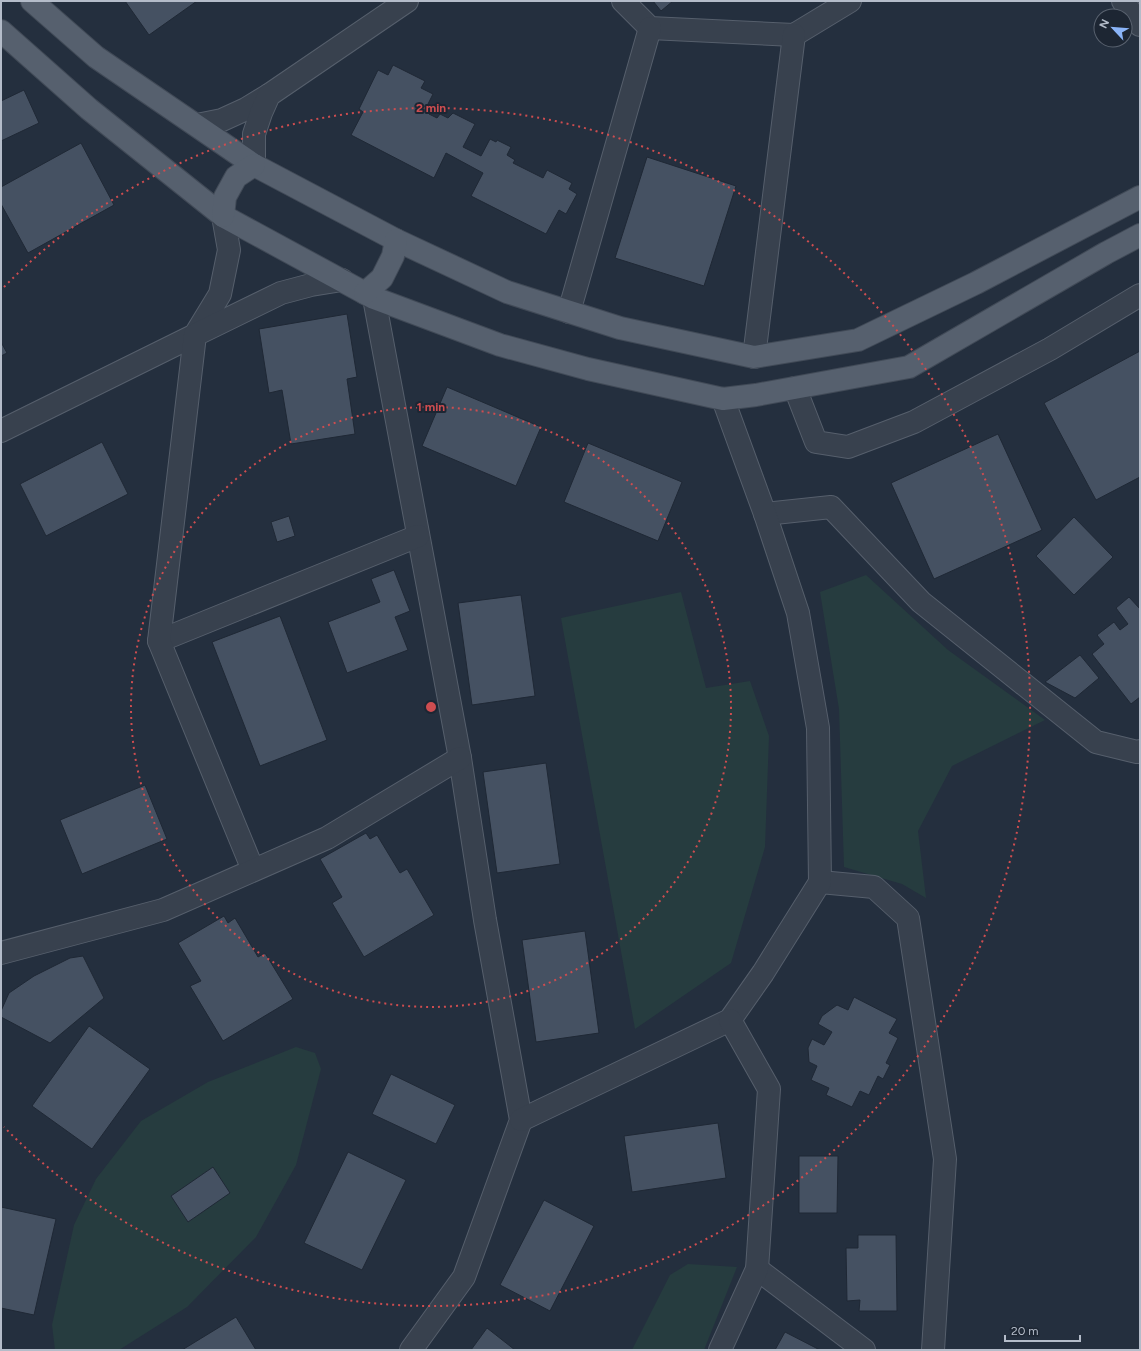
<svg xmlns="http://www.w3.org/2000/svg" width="1141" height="1351" viewBox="0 0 1141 1351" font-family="Figtree,sans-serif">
	<rect width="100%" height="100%" fill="#242f3e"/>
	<g fill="#263c3f">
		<path d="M866,575L948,650L1045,720L952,766L918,831L926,898L902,884L844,867L839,709L820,592Z"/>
		<path d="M681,592L706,688L750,681L769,736L765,847L731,963L635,1029L561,618Z"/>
		<path d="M296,1047L315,1053L321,1069L296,1165L256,1237L187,1307L119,1350H55L52,1325L74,1225L96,1179L141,1121L208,1082Z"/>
		<path d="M688,1264L737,1267L704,1350H632L670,1275Z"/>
	</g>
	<g fill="#455162" stroke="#1f2835">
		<path d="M125,1H197L149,35Z"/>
		<path d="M653,1H673L661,11Z"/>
		<path d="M393,65L425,81L421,88L433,94L427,106L432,108L429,114L437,118L440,114L448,118L453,113L475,124L463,147L481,156L490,139L496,142L497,140L511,147L507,155L515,160L513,163L543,178L547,170L572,183L569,189L577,194L566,214L559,210L546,234L471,196L483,173L446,153L434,178L351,135L363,112L359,109L378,70L388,75Z"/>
		<path d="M24,90L39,123L1,141V101Z"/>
		<path d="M81,143L114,205L28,253L1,204V187Z"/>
		<path d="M647,157L736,186L704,286L615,258Z"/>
		<path d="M347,314L357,377L347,379L355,434L291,444L282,390L269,393L259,329Z"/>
		<path d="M1,342L7,353L1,356Z"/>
		<path d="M1140,351V477L1096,500L1044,403Z"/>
		<path d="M447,387L541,427L516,486L422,446Z"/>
		<path d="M998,434L1042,530L934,579L891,483Z"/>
		<path d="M102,442L128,494L46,536L20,484Z"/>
		<path d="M588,443L682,482L658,541L564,502Z"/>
		<path d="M289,516L295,536L277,542L271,522Z"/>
		<path d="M1074,517L1113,557L1074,595L1036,556Z"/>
		<path d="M394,570L410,611L395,617L408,650L347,673L328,622L380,602L371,579Z"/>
		<path d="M521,595L535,696L472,705L458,603Z"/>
		<path d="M1129,597L1140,609V697L1131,704L1092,654L1104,644L1097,635L1114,622L1120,630L1128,624L1116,608Z"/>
		<path d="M280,616L327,740L260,766L212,642Z"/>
		<path d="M1080,655L1099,678L1075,698L1045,682Z"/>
		<path d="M546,763L560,864L497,873L483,772Z"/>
		<path d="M145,785L167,839L82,874L60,820Z"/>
		<path d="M366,833L370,839L377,835L400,873L407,869L434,915L364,957L332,903L342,897L320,859Z"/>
		<path d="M224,916L228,923L235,918L258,957L265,953L293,999L223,1041L190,986L201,981L178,943Z"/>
		<path d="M585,931L599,1033L536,1042L522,940Z"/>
		<path d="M83,956L104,998L50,1043L1,1017V1011L9,993L34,976L70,958Z"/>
		<path d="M854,997L897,1019L889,1033L898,1038L886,1063L890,1065L883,1079L878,1076L869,1095L860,1091L852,1107L826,1095L829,1088L811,1080L817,1066L809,1062L808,1048L812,1039L824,1045L832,1032L818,1024L822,1016L837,1005L848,1010Z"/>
		<path d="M89,1026L150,1069L92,1149L32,1106Z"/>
		<path d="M391,1074L455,1105L436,1144L372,1114Z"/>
		<path d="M718,1123L726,1178L632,1192L624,1136Z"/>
		<path d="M348,1152L406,1180L362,1270L304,1243Z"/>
		<path d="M799,1156H838L837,1213H799Z"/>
		<path d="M213,1167L230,1193L188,1222L171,1196Z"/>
		<path d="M544,1200L594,1226L550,1311L500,1285Z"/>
		<path d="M1,1207L56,1219L34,1315L1,1308Z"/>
		<path d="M858,1235H896L897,1311H859L860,1300L847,1301L846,1248H858Z"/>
		<path d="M236,1317L256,1350H182Z"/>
		<path d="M487,1328L515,1350H471Z"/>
		<path d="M785,1332L820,1350H775Z"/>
	</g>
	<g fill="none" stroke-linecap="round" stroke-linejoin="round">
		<g stroke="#565f6c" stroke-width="24">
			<g id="minor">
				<path d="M623,1L650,28L794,35L850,1"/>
				<path d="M1123,1L1140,25"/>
				<path d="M197,125L222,120L246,109L269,95"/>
				<path d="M254,165V134L261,113L269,95L407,1"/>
				<path d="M374,298L460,758L485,920L521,1120L464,1277L411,1350"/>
				<path d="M569,312L650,28"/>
				<path d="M754,357L794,35"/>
				<path d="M795,388L816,442L848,447L914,422L1050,349L1140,295"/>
				<path d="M1,431L195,335L220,294L229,250L223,216"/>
				<path d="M765,514L831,507L921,602L1096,742L1137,752L1140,751"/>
				<path d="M159,641L418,536"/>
				<path d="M253,870L159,641L195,335L281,293L311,285L342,280"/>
				<path d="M820,882L874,887L908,918L945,1159L933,1350"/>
				<path d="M1,953L163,910L327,838L460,758"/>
				<path d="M521,1120L730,1020L763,973L820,882L818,728L798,613L765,514L723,399"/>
				<path d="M757,1269L864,1350"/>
				<path d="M720,1350L757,1269L769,1089L730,1020"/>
			</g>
		</g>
		<g stroke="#414a57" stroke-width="24">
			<g id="major">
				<path d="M32,1L96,57L254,165L396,240L507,292L620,328L754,357L858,340L976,283L1140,197"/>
				<path d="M1,31L89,109L223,216L374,298L500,345L588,369L723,399L756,395L909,367L1106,253L1140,235"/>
				<path d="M223,216L225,197L236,177L254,165"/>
				<path d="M365,293L382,278L393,256L396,240"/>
			</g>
		</g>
		<use href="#minor" stroke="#38414e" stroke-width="22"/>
		<use href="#major" stroke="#56606e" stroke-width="22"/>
	</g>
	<g fill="none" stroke="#ce4d50" stroke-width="2" stroke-dasharray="2 4">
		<circle cx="431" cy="707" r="300"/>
		<path d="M4 287A599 599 0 1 1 4 1127"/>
	</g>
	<circle cx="431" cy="707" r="6" fill="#ce4d50" stroke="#1d2633" stroke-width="2"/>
	<g font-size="12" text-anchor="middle" font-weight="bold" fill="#ce4d50" stroke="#1d2633" stroke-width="4" stroke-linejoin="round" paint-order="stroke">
		<text x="431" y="112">2 min</text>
		<text x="431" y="411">1 min</text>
	</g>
	<rect width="1141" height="1351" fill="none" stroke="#b4bcc9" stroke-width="4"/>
	<g transform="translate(1113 28) rotate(296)"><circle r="19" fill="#1d2633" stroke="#59626f"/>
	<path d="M0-3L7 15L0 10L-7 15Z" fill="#8ab4f8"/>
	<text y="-6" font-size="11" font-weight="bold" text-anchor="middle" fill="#b4bcc9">N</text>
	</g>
	<path d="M1005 1335v6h75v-6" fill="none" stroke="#b4bcc9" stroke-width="2"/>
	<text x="1011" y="1335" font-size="12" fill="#b4bcc9" stroke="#1d2633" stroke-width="3" paint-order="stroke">20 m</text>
</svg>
